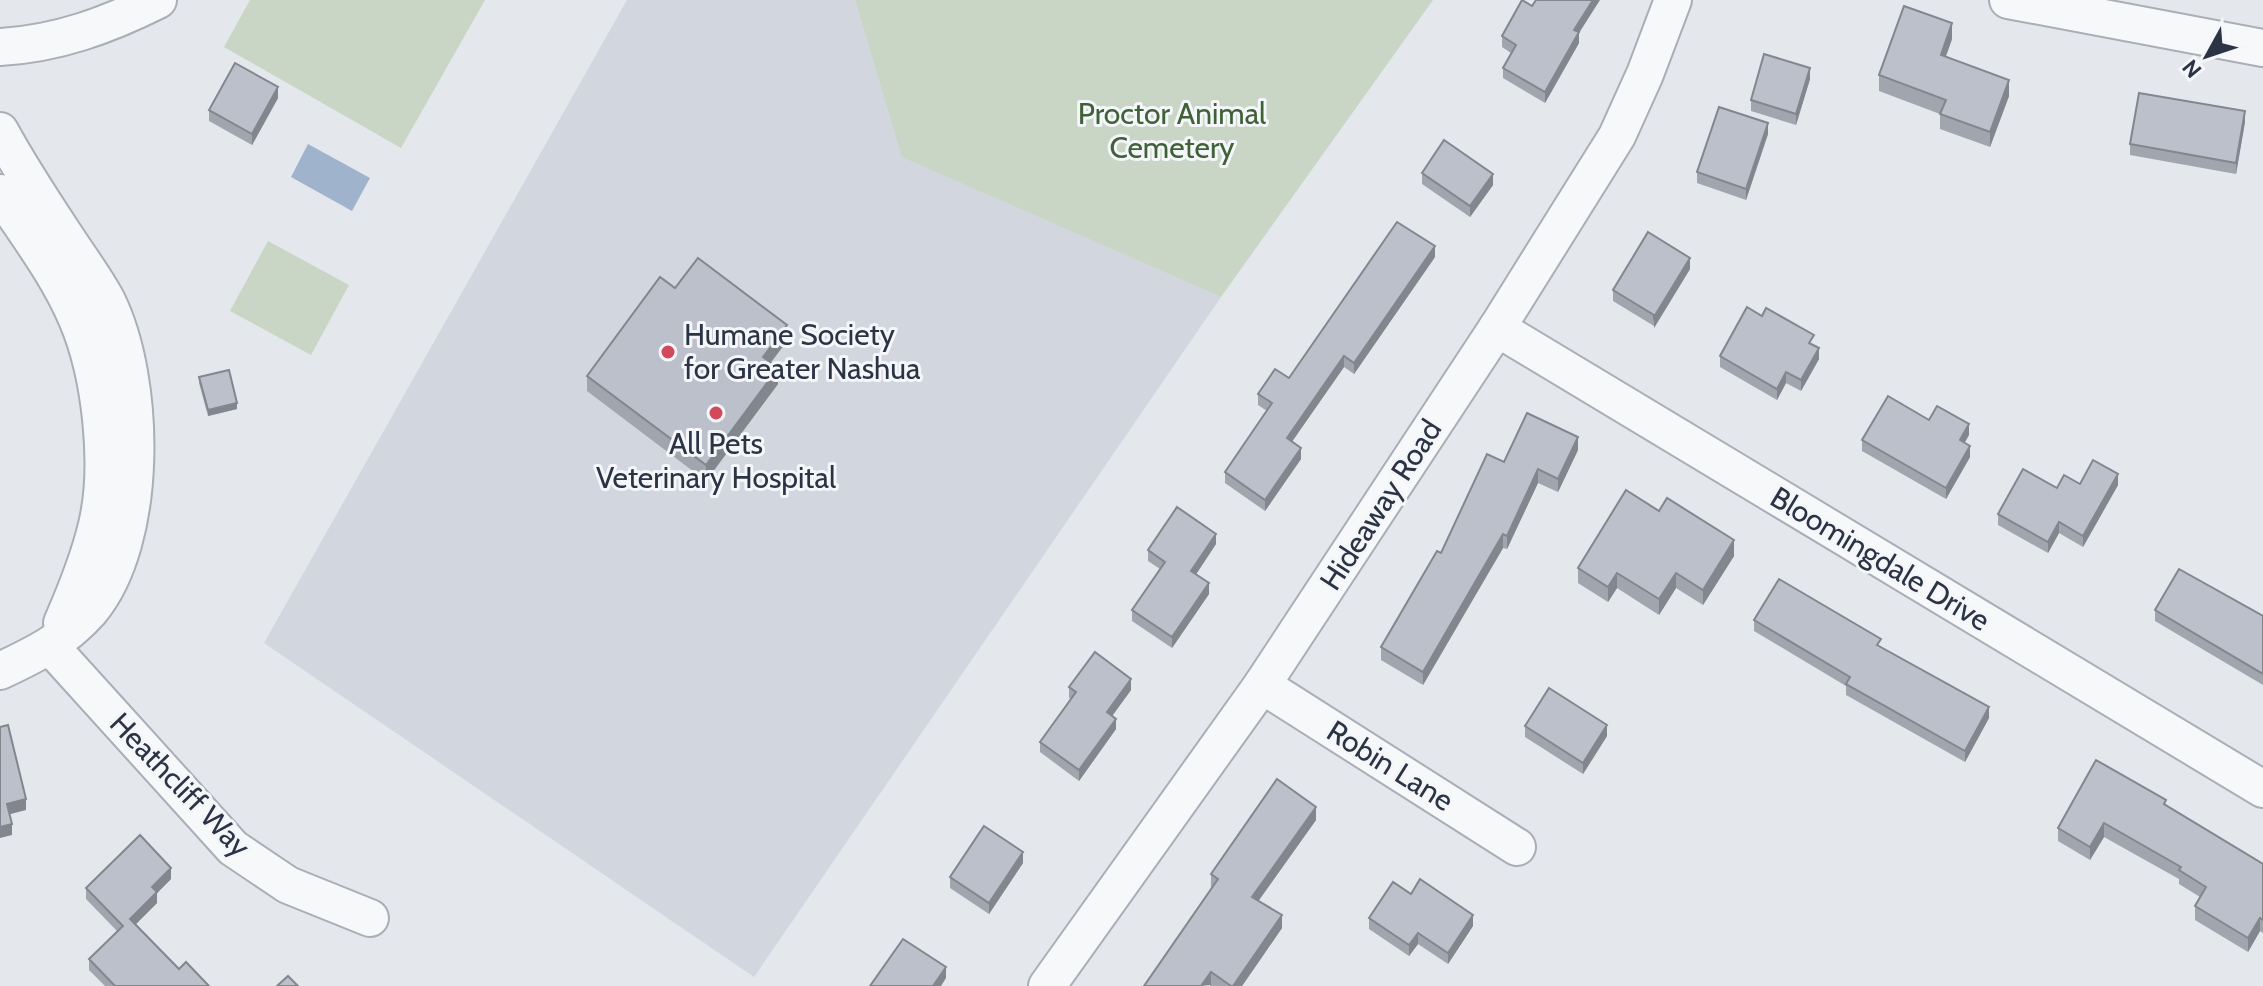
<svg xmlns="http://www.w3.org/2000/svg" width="2263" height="986" viewBox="0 0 2263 986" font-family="Cabin,sans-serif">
	<rect width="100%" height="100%" fill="#e4e7ec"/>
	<path fill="#d2d6de" d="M627,0H855L903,157L1221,297L754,977L264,643Z"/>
	<g fill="#c9d6c5">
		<path d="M250,0H485L401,148L224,47Z"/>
		<path d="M855,0H1433L1221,297L902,157Z"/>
		<path d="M268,241L349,285L311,355L230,311Z"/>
	</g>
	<path fill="#9fb4cc" d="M308,144L370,178L352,211L291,177Z"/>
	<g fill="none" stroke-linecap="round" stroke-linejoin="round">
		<g stroke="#a9aeb7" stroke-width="40">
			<g id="minor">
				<path d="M2008,0L2263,48"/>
				<path d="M0,47C57,44 108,25 158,0"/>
				<path d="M0,131C21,170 46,207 71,245C83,263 97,282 107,301C146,380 149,541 90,611C63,641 36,654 0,671"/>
				<path d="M0,193C27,234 58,274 77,319C101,375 111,466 97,525C89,559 76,591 62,623"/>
				<path d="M1497,328L2263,789"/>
				<path d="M51,647L233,848L288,885L370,918"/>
				<path d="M1262,685L1517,847"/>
				<path d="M1047,986L1262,685L1497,328L1617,136L1645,74L1673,0"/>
			</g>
		</g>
		<use href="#minor" stroke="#f7f8fa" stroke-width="36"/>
	</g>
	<g fill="#a1a5ae">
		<path d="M1579,33V43L1545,103L1503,78V68L1511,53L1502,47V36Z"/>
		<path d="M1952,39L1946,56L2009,96L1990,147L1940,129V114L1879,91V75Z"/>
		<path d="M1810,79L1796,125L1751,111V100Z"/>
		<path d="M278,98L252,145L209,121V110Z"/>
		<path d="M2245,122L2236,174L2130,155V144Z"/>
		<path d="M1768,134L1746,200L1697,183V172Z"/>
		<path d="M1422,173L1493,185L1470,217L1422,184Z"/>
		<path d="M1435,257L1354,374L1344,367L1292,441L1301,459L1265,511L1225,483V472L1267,411L1258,405V394L1289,378Z"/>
		<path d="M1690,269L1654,328V326L1613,301V290Z"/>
		<path d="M675,288L787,341L770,363L778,384L706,481L587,391V376Z"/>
		<path d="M1814,345L1819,359L1801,391L1786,383L1777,400L1720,367V356Z"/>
		<path d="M199,377L237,409L208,416L199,383Z"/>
		<path d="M1929,420L1969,435L1964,443L1970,457L1946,499L1862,451V440Z"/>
		<path d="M1578,450L1558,492L1538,483L1507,549L1503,548L1423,685L1381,660V647L1441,553L1504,462Z"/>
		<path d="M2080,484L2118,485L2083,547L2059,533L2048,553L1998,525V514L2057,488Z"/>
		<path d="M1659,511L1734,556L1703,605L1676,588L1659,615L1617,588L1608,602L1578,583V568Z"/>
		<path d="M1216,544L1196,574L1209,594L1172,648L1132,621V610L1160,569L1148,561V550Z"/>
		<path d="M2155,610L2263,616V685L2155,621Z"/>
		<path d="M1754,620L1881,647L1989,718L1965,762L1846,695V686L1754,631Z"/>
		<path d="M1069,687L1131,690L1112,716L1116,729L1079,781L1040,752V742L1071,699L1069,698Z"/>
		<path d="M1525,726L1607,736L1583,774L1525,737Z"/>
		<path d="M2166,805L2263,864V933L2260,931L2248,952L2195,920V906L2200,897L2179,884V879L2104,837L2090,860L2058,841V828Z"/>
		<path d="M1316,820L1258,901L1282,928L1242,986H1210L1211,874Z"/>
		<path d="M1023,863L989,914L950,888V877Z"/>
		<path d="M171,879L157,893V903L136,924L179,969L209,986H105L89,970V959L117,931L86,899V888Z"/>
		<path d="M1411,894L1473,926L1448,964L1418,944L1409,956L1369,929V918Z"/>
	</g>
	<g fill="#83868d">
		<path d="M1593,0H1600L1579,33V43L1545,103V92L1574,30Z"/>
		<path d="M1952,23V39L1941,70V55Z"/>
		<path d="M1810,68V79L1796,125V114Z"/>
		<path d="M2009,80V96L1990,147V132Z"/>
		<path d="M278,87V98L252,145V134Z"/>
		<path d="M2245,111V122L2236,174V163Z"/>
		<path d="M1768,123V134L1746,200V189Z"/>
		<path d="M1493,174V185L1470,217V206Z"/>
		<path d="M1435,246V257L1354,374V363Z"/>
		<path d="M1690,258V269L1654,328V317Z"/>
		<path d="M787,325V341L763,373V357Z"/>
		<path d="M1819,348V359L1801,391V380Z"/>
		<path d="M1344,356V367L1287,449V438Z"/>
		<path d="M778,368V384L706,481V465Z"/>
		<path d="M1786,372V383L1777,400V389Z"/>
		<path d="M237,403V409L208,416V410Z"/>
		<path d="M1969,424V435L1960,451V440Z"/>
		<path d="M1578,437V450L1558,492V479Z"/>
		<path d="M1970,446V457L1946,499V488Z"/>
		<path d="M1301,448V459L1265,511V500Z"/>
		<path d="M1538,469V483L1507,549V536Z"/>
		<path d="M2118,474V485L2083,547V536Z"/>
		<path d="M2059,522V533L2048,553V542Z"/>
		<path d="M1216,534V544L1191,582V571Z"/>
		<path d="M1503,534V548L1423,685V672Z"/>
		<path d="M1734,540V556L1703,605V590Z"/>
		<path d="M1617,573V588L1608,602V587Z"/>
		<path d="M1676,573V588L1659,615V599Z"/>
		<path d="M1209,583V594L1172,648V637Z"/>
		<path d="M1131,679V690L1107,723V712Z"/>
		<path d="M1989,707V718L1965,762V751Z"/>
		<path d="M1116,719V729L1079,781V770Z"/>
		<path d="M1607,725V736L1583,774V763Z"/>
		<path d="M26,799V810L7,815V804Z"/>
		<path d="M1316,807V820L1252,910V897Z"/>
		<path d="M2104,823V837L2090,860V847Z"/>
		<path d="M12,824V835L0,838V827Z"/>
		<path d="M1023,852V863L989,914V903Z"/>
		<path d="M171,868V879L157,893V903L130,930V919L152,887Z"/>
		<path d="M1282,915V928L1242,986H1233Z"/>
		<path d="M1473,915V926L1448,964V953Z"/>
		<path d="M2260,918V931L2248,952V938Z"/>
		<path d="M1418,933V944L1409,956V945Z"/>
		<path d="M946,967V978L941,986H933Z"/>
		<path d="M1211,972V985L1201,986Z"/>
	</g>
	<g fill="#bbc0ca" stroke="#83868d" stroke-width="2">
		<path d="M1522,0L1532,6L1536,0H1593L1574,30L1579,32L1545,92L1503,68L1516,45L1502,36Z"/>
		<path d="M1904,6L1952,23L1941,55L2009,80L1990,132L1940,114L1946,100L1879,75Z"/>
		<path d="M1764,54L1810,68L1796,114L1751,100Z"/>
		<path d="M235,63L278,87L252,134L209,110Z"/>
		<path d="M2139,93L2245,111L2236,163L2130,144Z"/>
		<path d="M1719,107L1768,123L1746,189L1697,172Z"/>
		<path d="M1444,140L1493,174L1470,206L1422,173Z"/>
		<path d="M1397,222L1435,246L1354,363L1344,356L1287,438L1301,448L1265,500L1225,472L1272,403L1258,394L1275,369L1289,378Z"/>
		<path d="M1648,232L1690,258L1654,317V315L1613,290Z"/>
		<path d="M698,258L787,325L763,357L778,368L706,465L587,376L660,277L675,288Z"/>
		<path d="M1747,307L1762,316L1766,308L1814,335L1809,343L1819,348L1801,380L1786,372L1777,389L1720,356Z"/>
		<path d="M229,370L237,403L208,410L199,377Z"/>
		<path d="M1888,396L1929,420L1937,406L1969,424L1960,440L1970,446L1946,488L1862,440Z"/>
		<path d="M1527,413L1578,437L1558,479L1538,469L1507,536L1503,534L1423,672L1381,647L1437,551L1441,553L1487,454L1504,462Z"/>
		<path d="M2093,460L2118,474L2083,536L2059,522L2048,542L1998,514L2023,469L2057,488L2064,475L2080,484Z"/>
		<path d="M1626,490L1659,511L1667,498L1734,540L1703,590L1676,573L1659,599L1617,573L1608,587L1578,568Z"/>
		<path d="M1177,507L1216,534L1191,571L1209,583L1172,637L1132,610L1165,562L1148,550Z"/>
		<path d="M2179,569L2263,616V674L2155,610Z"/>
		<path d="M1779,579L1881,639L1877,645L1989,707L1965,751L1846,684L1850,677L1754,620Z"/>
		<path d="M1095,652L1131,679L1107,712L1116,719L1079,770L1040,742L1076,692L1069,687Z"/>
		<path d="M1549,688L1607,725L1583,763L1525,726Z"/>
		<path d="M8,725L26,799L7,804L12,824L0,827V727Z"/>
		<path d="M2096,760L2166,800L2164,804L2263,864V920L2260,918L2248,938L2195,906L2206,887L2179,870L2181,867L2104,823L2090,847L2058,828Z"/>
		<path d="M1277,779L1316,807L1252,897L1282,915L1233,986H1231L1211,972L1201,986H1144L1218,879L1211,874Z"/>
		<path d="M984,826L1023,852L989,903L950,877Z"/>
		<path d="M140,835L171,868L152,887L157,892L130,919L179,969L186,962L209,986H115L89,959L123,926L86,888Z"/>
		<path d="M1420,879L1473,915L1448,953L1418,933L1409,945L1369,918L1393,882L1411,894Z"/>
		<path d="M903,939L946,967L933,986H870Z"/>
		<path d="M288,976L298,986H277Z"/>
	</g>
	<g fill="#d1495b" stroke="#f4f6f9" stroke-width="3">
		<circle cx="668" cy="352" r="8"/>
		<circle cx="716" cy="413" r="8"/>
	</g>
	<g text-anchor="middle" stroke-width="6" stroke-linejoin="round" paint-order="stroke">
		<g font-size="30" fill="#3f6138" stroke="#f4f6f9">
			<text x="1172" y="124">Proctor Animal<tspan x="1172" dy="34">Cemetery</tspan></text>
		</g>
		<g font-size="30" fill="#2b3445" stroke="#f4f6f9" text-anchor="start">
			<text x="684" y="345">Humane Society<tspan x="684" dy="34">for Greater Nashua</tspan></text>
			<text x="716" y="454" text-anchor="middle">All Pets<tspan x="716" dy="34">Veterinary Hospital</tspan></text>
		</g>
		<g font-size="30" fill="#2b3445" stroke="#f4f6f9">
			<text transform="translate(1381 505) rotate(-57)" y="10">Hideaway Road</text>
			<text transform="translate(1880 559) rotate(31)" y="10">Bloomingdale Drive</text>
			<text transform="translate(1390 766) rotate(32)" y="10">Robin Lane</text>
			<text transform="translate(180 785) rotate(46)" y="10">Heathcliff Way</text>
		</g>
	</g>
	<g transform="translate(2207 56) rotate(230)" stroke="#f4f6f9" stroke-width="6" paint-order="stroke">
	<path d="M0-6L14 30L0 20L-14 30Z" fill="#2b3445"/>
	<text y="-12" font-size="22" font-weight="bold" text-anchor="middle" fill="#2b3445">N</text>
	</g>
</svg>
